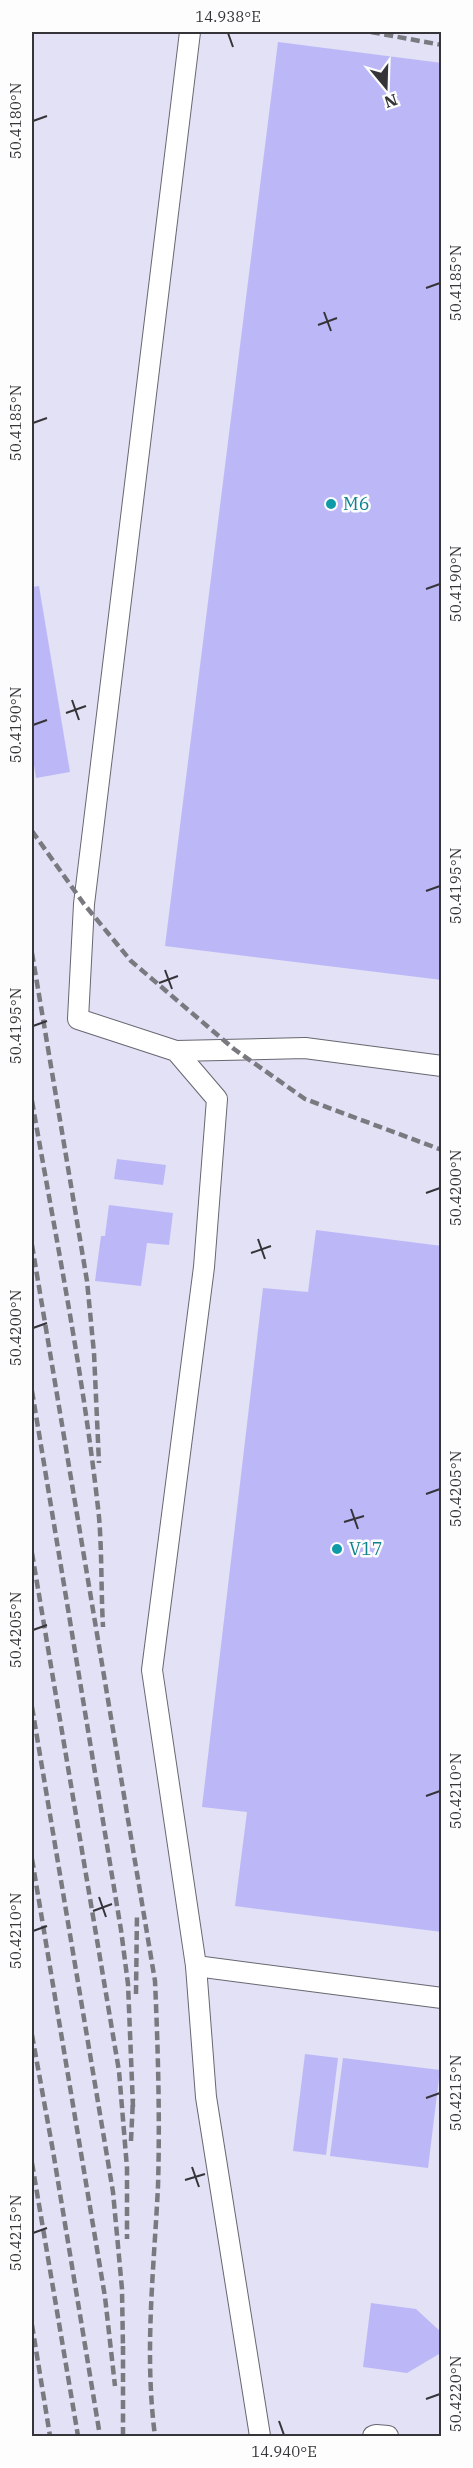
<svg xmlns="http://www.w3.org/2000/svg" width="473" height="2468" viewBox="0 0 473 2468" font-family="'IBM Plex Serif',serif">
	<rect width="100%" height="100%" fill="#efeffb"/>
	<rect fill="#e2e1f5" x="32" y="32" width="409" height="2404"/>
	<g fill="#bcb8f8">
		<path d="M278,42L442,63V980L165,946Z"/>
		<path d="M39,586L70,772L36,778L32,752V587Z"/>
		<path d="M117,1159L166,1165L163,1185L114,1179Z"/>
		<path d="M109,1205L173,1213L169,1245L147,1243L141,1286L95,1281L101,1236H105Z"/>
		<path d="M316,1230L442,1246V1932L235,1906L247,1812L202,1807L263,1288L308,1292Z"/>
		<path d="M305,2054L338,2058L326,2155L293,2151Z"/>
		<path d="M343,2058L440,2070L428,2168L330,2156Z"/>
		<path d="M371,2303L416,2309L442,2333L439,2354L407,2373L363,2367Z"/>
	</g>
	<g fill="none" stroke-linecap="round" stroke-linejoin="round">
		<g stroke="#676771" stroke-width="22">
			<g id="service">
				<path d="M190,32L84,904L78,1019L176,1051L217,1099L204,1267L152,1670L196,1966L442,1998"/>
				<path d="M176,1051L305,1048L442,1066"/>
				<path d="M196,1966L206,2097L260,2436"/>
				<path d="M373,2436L376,2435L388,2436"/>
			</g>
		</g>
		<use href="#service" stroke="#fff" stroke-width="20"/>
		<g stroke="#797980" stroke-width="4.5" stroke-dasharray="9 4.5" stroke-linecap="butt">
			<path d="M371,32L442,45"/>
			<path d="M32,831L84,904L131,961L234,1049L305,1099L442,1150"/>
			<path d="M32,953L87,1281L94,1353L99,1463"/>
			<path d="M32,1101C56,1239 84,1377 99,1517C102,1553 101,1590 103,1627"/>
			<path d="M32,1245L155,1981C158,2049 160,2118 158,2186C154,2269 144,2353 155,2436"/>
			<path d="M32,1391L121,1930L128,1984L133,2107"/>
			<path d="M32,1553L119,2071L127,2168V2239"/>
			<path d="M32,1707L113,2192L122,2289L123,2349"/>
			<path d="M32,1859L105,2297L115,2386"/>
			<path d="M136,1994L137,1913"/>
			<path d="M32,2035L53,2151L100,2436"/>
			<path d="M131,2141L133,2099"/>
			<path d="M32,2163L78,2436"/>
			<path d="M32,2325L50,2436"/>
			<path d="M123,2436V2342"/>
		</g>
	</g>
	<path fill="none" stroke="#353439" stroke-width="2" d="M228,33L233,47M33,121L47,116M426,288L440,283M324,312L331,331M318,325L337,318M33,423L47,418M426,589L440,584M72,700L79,720M66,713L86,706M33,725L47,720M426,891L440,886M165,970L172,989M159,983L178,976M33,1026L47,1021M426,1193L440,1188M258,1239L265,1259M251,1253L271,1246M33,1328L47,1323M426,1494L440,1489M351,1509L358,1529M344,1522L364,1516M33,1630L47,1625M426,1796L440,1791M99,1897L106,1917M93,1911L112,1904M33,1931L47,1926M426,2098L440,2093M192,2167L199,2187M185,2180L205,2174M33,2233L47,2228M426,2399L440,2394M279,2421L284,2435"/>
	<g fill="#0f9aa8" stroke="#fdfdfd" stroke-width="2">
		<circle cx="331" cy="504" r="6"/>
		<circle cx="337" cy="1549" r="6"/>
	</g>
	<g text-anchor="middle" stroke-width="5" stroke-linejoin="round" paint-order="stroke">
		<g font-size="18" fill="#0d838f" stroke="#fdfdfd" text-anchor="start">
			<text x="343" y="510">M6</text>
			<text x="349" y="1555">V17</text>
		</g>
	</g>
	<rect width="473" height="2468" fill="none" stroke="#fdfdfd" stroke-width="66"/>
	<g transform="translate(386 87) rotate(161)" stroke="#fdfdfd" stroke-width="4.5" paint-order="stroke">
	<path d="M0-4.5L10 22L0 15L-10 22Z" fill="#353439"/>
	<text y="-9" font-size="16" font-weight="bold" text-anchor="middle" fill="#353439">N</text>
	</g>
	<rect x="33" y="33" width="407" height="2402" fill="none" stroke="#353439" stroke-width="2"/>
	<g font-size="15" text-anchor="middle" fill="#353439">
		<text x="228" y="22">14.938°E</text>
		<text transform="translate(16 121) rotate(-90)" y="5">50.4180°N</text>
		<text transform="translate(456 283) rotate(-90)" y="5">50.4185°N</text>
		<text transform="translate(16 423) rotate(-90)" y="5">50.4185°N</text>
		<text transform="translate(456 584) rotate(-90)" y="5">50.4190°N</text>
		<text transform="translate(16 725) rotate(-90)" y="5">50.4190°N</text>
		<text transform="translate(456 886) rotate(-90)" y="5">50.4195°N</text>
		<text transform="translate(16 1026) rotate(-90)" y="5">50.4195°N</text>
		<text transform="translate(456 1188) rotate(-90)" y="5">50.4200°N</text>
		<text transform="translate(16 1328) rotate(-90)" y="5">50.4200°N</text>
		<text transform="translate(456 1489) rotate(-90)" y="5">50.4205°N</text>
		<text transform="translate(16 1630) rotate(-90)" y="5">50.4205°N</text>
		<text transform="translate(456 1791) rotate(-90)" y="5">50.4210°N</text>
		<text transform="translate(16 1931) rotate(-90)" y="5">50.4210°N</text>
		<text transform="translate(456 2093) rotate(-90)" y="5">50.4215°N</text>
		<text transform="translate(16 2233) rotate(-90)" y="5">50.4215°N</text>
		<text transform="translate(456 2394) rotate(-90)" y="5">50.4220°N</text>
		<text x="284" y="2457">14.940°E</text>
	</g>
</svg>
